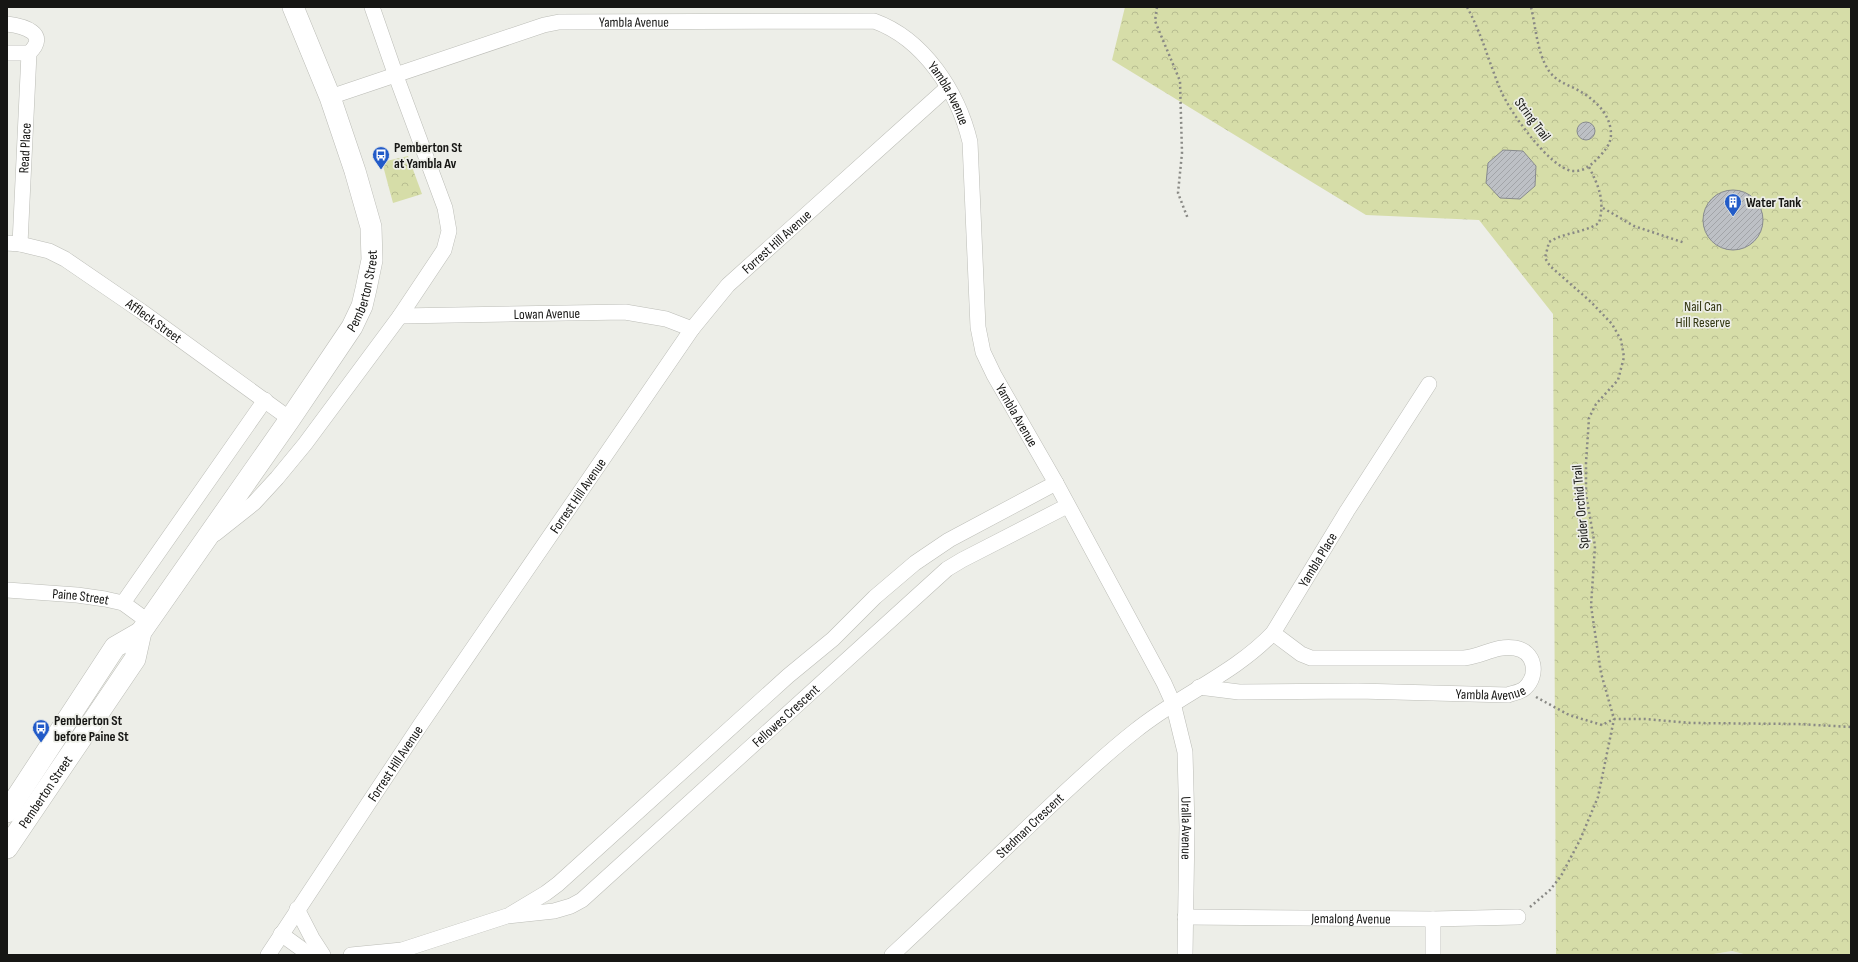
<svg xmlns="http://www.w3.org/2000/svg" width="1858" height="962" viewBox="0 0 1858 962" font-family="'Sofia Sans Condensed',sans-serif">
	<defs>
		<pattern id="forest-crowns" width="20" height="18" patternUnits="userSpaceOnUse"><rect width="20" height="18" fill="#d6dda8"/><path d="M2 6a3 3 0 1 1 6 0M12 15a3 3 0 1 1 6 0" fill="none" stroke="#b7bd90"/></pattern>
		<pattern id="building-hatch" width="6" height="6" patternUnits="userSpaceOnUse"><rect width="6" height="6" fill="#bdc0c5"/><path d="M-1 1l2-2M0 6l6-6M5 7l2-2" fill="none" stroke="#a2a4a8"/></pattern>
	</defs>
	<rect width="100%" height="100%" fill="#edeee8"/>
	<path fill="#e1e3d6" d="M1732,951L1747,955H1708Z"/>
	<g fill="url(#forest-crowns)">
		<path d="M1125,7H1851V955H1747L1732,951L1708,955H1556L1553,314L1479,220L1366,215L1112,60Z"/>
		<path d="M408,156L422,194L393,203L382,162Z"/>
	</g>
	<g fill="url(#building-hatch)" stroke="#878a8e">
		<circle cx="1586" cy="131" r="9"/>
		<path d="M1503,150L1523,151L1536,166L1535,186L1520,199L1500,198L1486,183L1488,163Z"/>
		<circle cx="1733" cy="220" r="30"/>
	</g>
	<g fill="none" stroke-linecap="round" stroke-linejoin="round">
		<g stroke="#bcbdb7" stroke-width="16">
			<g id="minor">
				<path d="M7,24C23,26 50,33 29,53H7"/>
				<path id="s1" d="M330,97L544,25L559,22L874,21C924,39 958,92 970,142L978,327L983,352L994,375L1056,483L1164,683L1173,703L1185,752L1187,827L1185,955"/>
				<path id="s2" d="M7,243L20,244L49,251L65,259L141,311L290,419"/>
				<path id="s3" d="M20,244L29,53"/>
				<path id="s4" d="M400,316L625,312L666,319L692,329"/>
				<path d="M215,534L254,503L277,478L305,444L400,316L444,250L449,231L445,208L396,76L372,7"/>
				<path id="s5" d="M7,590L77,595L105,599L123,603L149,622"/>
				<path d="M123,603L265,400"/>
				<path id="s6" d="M1199,687L1239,692L1358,691L1508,695C1513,693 1521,692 1525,688C1539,675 1535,651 1515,648C1496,645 1483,656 1464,658H1311L1301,654L1273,633"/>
				<path d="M297,909L312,938L323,955"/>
				<path d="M511,914L546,893L558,884L788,676L833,639L875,597L915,563L949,540L1056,483"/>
				<path id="s7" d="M1185,917L1433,919L1518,917"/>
				<path d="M281,934L310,955"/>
				<path id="s8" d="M268,955L421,724L692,329L728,285L947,88"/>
				<path id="s9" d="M351,955L402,950L507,916L554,911L571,906L582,900L947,569L962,560L1067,506"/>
				<path id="s10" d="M892,955C938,912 984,869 1029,826C1064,793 1098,760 1135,731C1179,695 1234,674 1273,633L1347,511L1429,384"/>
				<path d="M1433,955V919"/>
			</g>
		</g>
		<g stroke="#bcbdb7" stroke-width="22">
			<g id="secondary">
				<path d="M7,812L115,647L141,632"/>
				<path id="s11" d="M7,848L135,659L141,632L290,419L352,327L362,306L366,289L372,260L371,227L355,171L330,97L293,7"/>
			</g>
		</g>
		<g stroke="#898985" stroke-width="2.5" stroke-dasharray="2 3" stroke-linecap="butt">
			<path d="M1157,7L1155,21L1180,81L1182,153L1178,193L1188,219"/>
			<path d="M1467,7C1482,34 1489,63 1501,91C1510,112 1549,167 1572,171C1585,172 1592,164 1600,156C1609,146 1613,139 1610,126C1606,109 1591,97 1576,89C1566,84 1556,81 1549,71C1537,53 1536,28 1531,7"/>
			<path d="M1589,167C1599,187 1605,200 1599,223C1584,233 1565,232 1549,242L1545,258L1550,266L1591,302L1612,324L1621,340L1624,357L1618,380L1596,404L1589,418L1586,463V494L1595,546L1591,606L1601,673L1614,719H1645L1691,723L1798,724L1851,727"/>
			<path d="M1603,208L1634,226L1685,243"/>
			<path d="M1536,697L1569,715L1602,725L1614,719"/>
			<path d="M1530,907L1550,890L1561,876L1580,840L1598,797L1614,719"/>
		</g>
		<use href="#minor" stroke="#fff" stroke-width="15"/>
		<use href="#secondary" stroke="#fff" stroke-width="21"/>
	</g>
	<defs>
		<g id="bus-pin" transform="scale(0.9)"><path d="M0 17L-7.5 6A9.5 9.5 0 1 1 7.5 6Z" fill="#225bc8" stroke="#edeee8"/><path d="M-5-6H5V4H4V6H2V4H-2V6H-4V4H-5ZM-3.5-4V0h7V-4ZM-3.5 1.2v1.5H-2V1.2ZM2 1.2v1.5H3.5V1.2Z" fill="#fff"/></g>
		<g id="building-pin" transform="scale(0.9)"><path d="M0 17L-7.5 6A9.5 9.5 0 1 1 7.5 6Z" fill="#225bc8" stroke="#edeee8"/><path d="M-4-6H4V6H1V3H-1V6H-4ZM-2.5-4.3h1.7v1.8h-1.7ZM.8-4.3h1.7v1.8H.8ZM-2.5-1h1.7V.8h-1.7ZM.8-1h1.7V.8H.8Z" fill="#fff"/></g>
	</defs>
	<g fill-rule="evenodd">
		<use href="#bus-pin" x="381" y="155"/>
		<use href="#building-pin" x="1733" y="202"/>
		<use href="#bus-pin" x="41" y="728"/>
	</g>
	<g text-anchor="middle" stroke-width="3.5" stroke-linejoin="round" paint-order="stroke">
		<g font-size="14" fill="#161614" stroke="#edeee8">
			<text dy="5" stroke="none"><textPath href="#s1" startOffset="316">Yambla Avenue</textPath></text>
			<text dy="5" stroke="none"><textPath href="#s1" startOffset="663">Yambla Avenue</textPath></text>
			<text transform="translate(1533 119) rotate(53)" y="5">String Trail</text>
			<text dy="5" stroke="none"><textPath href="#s3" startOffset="96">Read Place</textPath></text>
			<text dy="5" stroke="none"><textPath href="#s8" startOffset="878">Forrest Hill Avenue</textPath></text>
			<text dy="5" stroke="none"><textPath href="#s11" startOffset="665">Pemberton Street</textPath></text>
			<text dy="5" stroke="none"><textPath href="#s4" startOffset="147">Lowan Avenue</textPath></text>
			<text dy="5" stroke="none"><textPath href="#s2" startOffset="169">Affleck Street</textPath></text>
			<text dy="5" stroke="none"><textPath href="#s1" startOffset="999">Yambla Avenue</textPath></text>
			<text dy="5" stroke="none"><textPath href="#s8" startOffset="554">Forrest Hill Avenue</textPath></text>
			<text transform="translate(1580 507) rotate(-95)" y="5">Spider Orchid Trail</text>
			<text dy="5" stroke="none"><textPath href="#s10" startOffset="586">Yambla Place</textPath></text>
			<text dy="5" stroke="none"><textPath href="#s5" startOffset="74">Paine Street</textPath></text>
			<text dy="5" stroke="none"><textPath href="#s6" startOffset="292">Yambla Avenue</textPath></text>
			<text dy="5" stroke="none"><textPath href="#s9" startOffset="514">Fellowes Crescent</textPath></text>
			<text dy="5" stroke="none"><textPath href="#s8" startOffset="230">Forrest Hill Avenue</textPath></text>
			<text dy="5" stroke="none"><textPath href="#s11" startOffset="68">Pemberton Street</textPath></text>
			<text dy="5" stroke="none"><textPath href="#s10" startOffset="189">Stedman Crescent</textPath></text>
			<text dy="5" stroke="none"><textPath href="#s1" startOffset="1453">Uralla Avenue</textPath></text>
			<text dy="5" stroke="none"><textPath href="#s7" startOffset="166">Jemalong Avenue</textPath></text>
		</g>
		<g font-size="14" font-weight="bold" fill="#161614" stroke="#edeee8" text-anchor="start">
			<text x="394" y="152">Pemberton St<tspan x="394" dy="16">at Yambla Av</tspan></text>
			<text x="1746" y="207">Water Tank</text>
			<text x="54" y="725">Pemberton St<tspan x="54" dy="16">before Paine St</tspan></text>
		</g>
		<g font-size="14" fill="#31350f" stroke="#edeee8">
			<text x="1703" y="311">Nail Can<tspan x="1703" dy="16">Hill Reserve</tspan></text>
		</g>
	</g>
	<rect width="1858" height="962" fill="none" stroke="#161614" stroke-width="16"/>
</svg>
